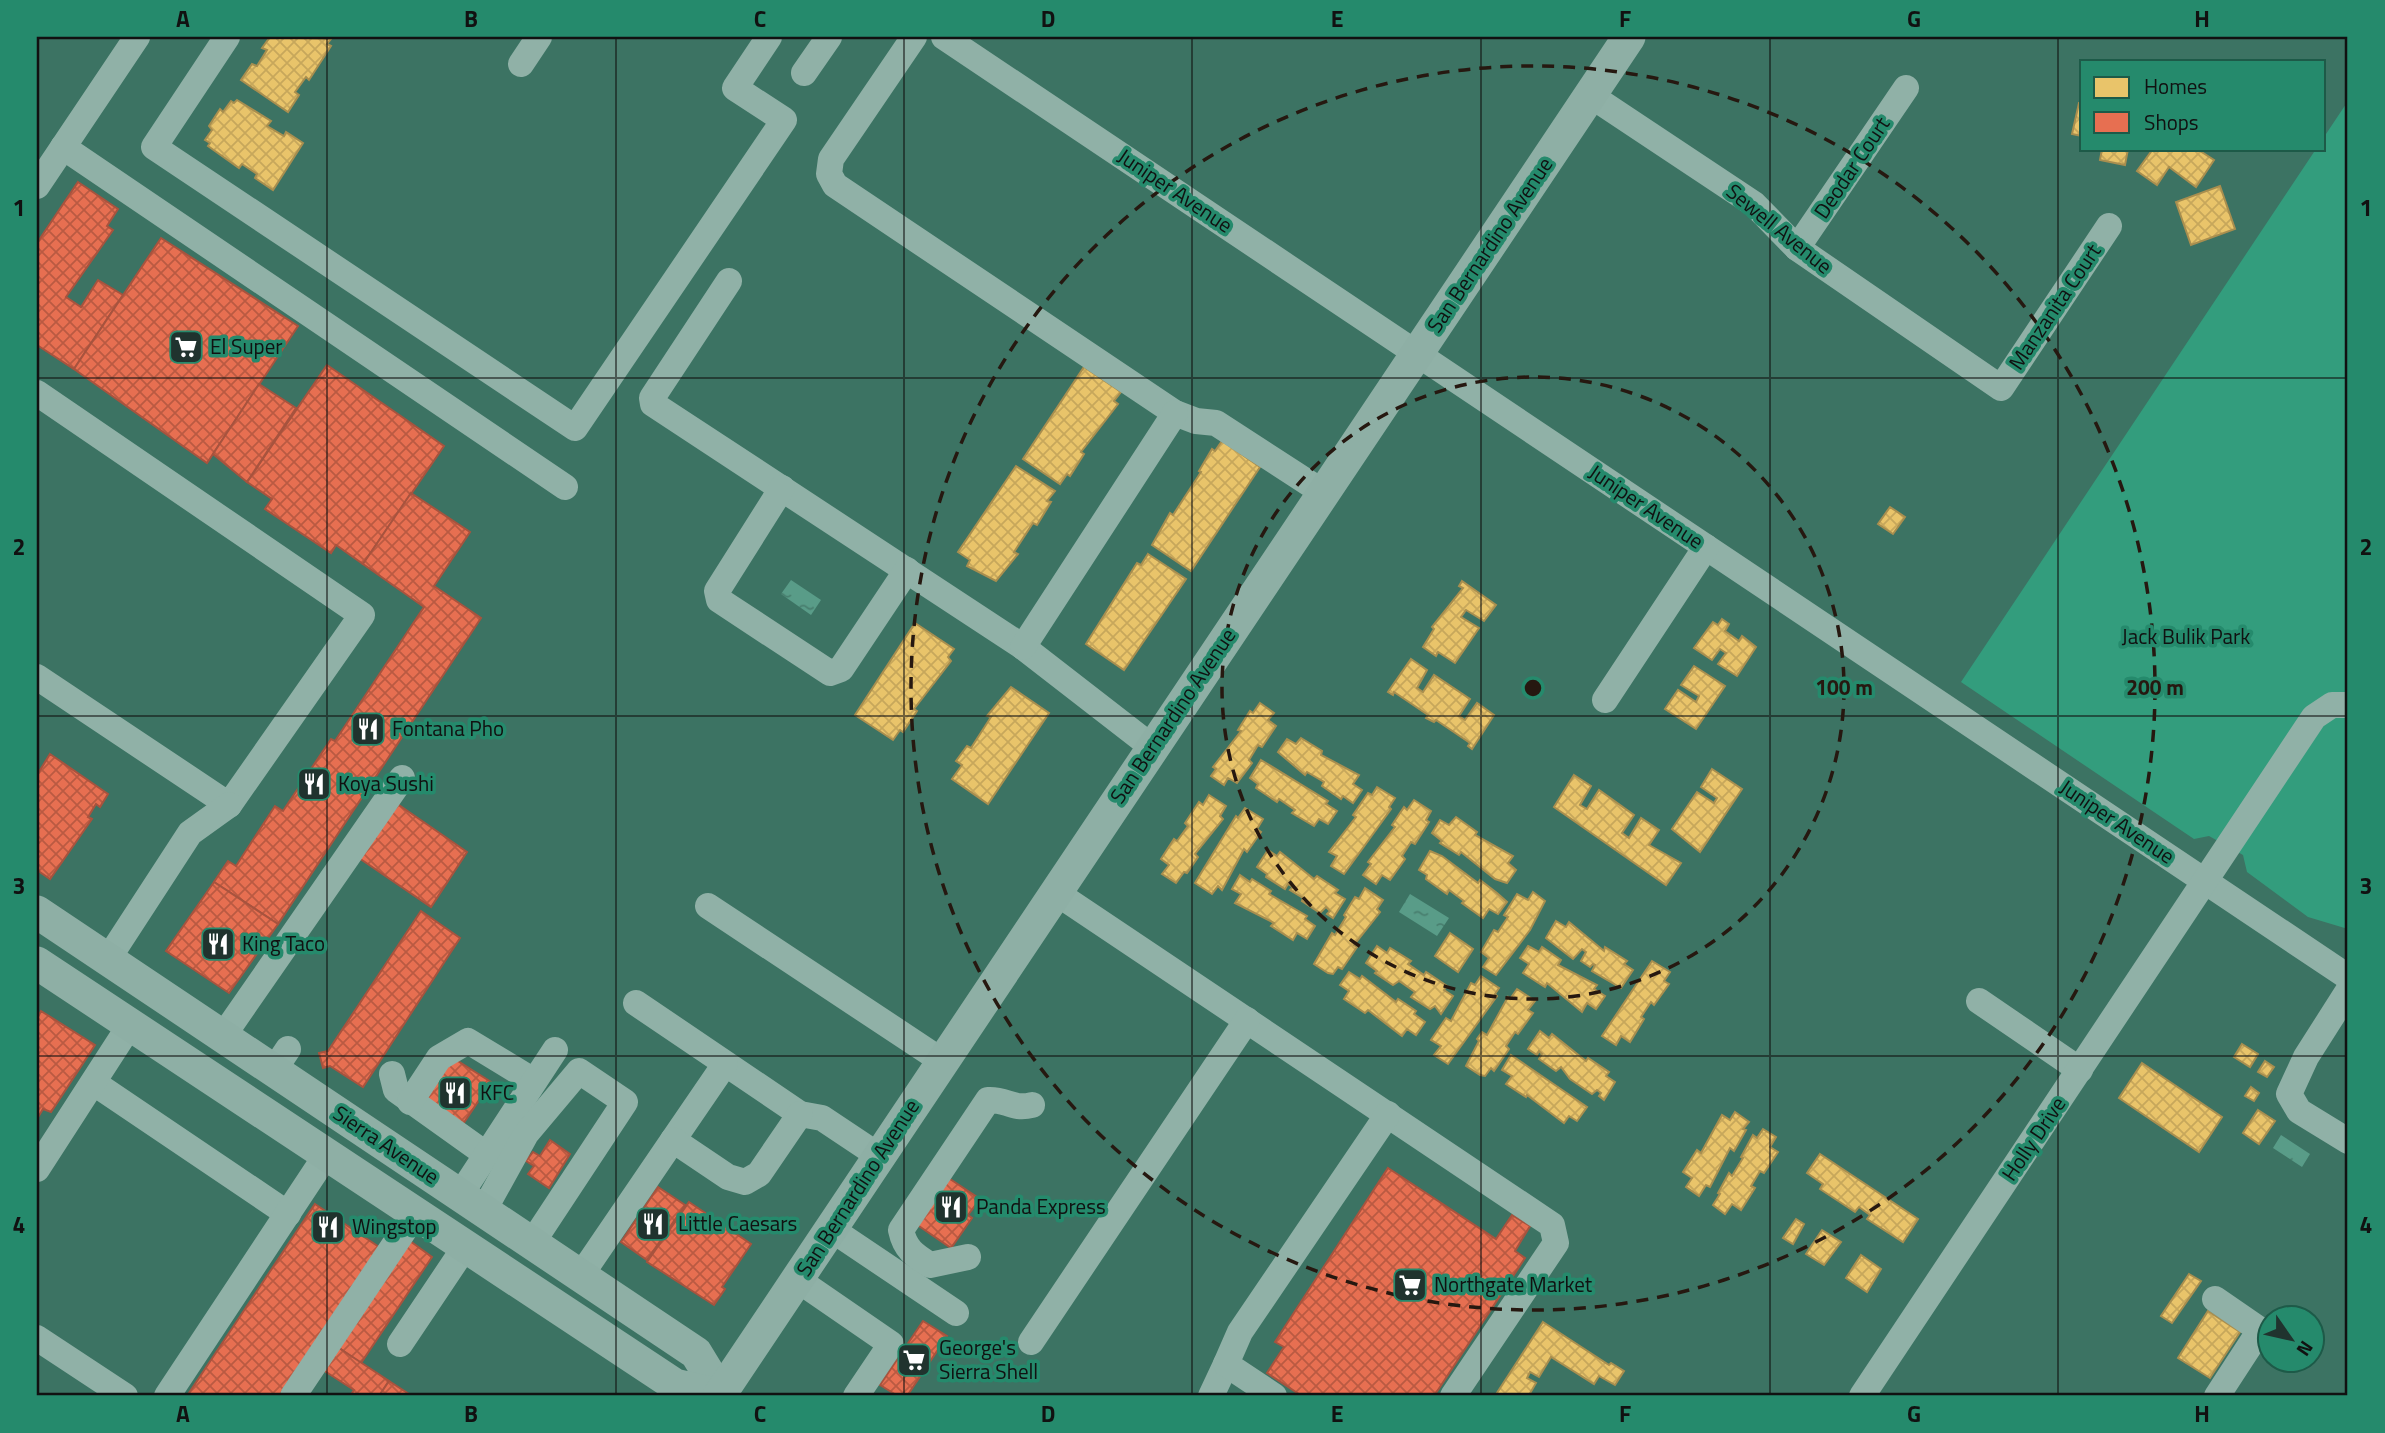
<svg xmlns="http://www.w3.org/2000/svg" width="2385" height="1433" viewBox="0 0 2385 1433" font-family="'Titillium Web',sans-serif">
	<defs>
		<pattern id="water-ripples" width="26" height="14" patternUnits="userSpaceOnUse" patternTransform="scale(1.75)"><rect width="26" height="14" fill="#599c88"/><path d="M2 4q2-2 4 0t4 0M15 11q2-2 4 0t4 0" fill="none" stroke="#487e6e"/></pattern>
		<pattern id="homes-cross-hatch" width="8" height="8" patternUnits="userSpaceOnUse" patternTransform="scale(1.75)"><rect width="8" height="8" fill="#e9c46a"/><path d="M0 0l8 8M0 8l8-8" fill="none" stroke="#c7a75b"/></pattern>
		<pattern id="shops-cross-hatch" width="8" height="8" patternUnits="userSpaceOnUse" patternTransform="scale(1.75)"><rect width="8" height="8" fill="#e76f51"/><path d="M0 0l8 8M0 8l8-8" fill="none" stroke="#ba5a42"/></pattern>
	</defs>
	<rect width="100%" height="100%" fill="#3c7363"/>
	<path fill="#339d7d" d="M2348,101V929L2308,917L2247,872L2243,855L2209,836L2194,839L1961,682L2316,149H2324V137Z"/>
	<g fill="url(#water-ripples)">
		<path d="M791,580L821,600L811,615L781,594Z"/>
		<path d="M1410,894L1449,918L1437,936L1399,912Z"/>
		<path d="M2281,1135L2310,1154L2302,1167L2273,1148Z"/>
	</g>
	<g fill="url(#homes-cross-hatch)" stroke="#a88e4f" stroke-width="2">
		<path d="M270,37L331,39L327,44L331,46L309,80L306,77L295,92L299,95L288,112L241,80L252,64L257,66L267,50L262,48Z"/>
		<path d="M237,100L271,121L267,126L284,136L286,132L303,143L273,190L255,178L257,174L242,164L239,168L208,146L210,143L205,140L212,130L209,126L220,109L223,112L231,101L234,103Z"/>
		<path d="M2079,103H2082V136L2072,134Z"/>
		<path d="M2102,149H2128L2125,165L2100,160Z"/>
		<path d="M2153,149H2197L2214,160L2196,187L2169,167L2157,185L2137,171Z"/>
		<path d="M2220,186L2235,229L2191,245L2176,202Z"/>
		<path d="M1084,367L1121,392L1114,401L1118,404L1081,452L1084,454L1070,476L1067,474L1060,484L1023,459Z"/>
		<path d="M1222,441L1260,467L1191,571L1152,545L1170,513L1173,515L1201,472L1199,471L1212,449L1215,451Z"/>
		<path d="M1016,466L1055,491L1047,501L1051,502L1037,525L1033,523L1014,552L1018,554L996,581L967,566L970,560L958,552Z"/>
		<path d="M1890,507L1905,517L1893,534L1878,524Z"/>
		<path d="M1148,554L1186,579L1124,670L1086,644L1137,563L1141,565Z"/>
		<path d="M1462,581L1496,605L1484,621L1466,610L1461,617L1479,628L1455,663L1438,652L1436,656L1423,647L1434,629L1432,627L1463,588L1459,586Z"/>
		<path d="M1722,619L1729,624L1725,631L1739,641L1742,636L1756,647L1737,676L1718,664L1726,653L1720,649L1712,660L1694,648L1713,622L1718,625Z"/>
		<path d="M915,623L954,649L948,657L951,661L914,709L917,711L903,732L900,730L893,740L855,715Z"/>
		<path d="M1411,659L1427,670L1417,688L1423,692L1434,675L1470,699L1459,716L1465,720L1477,703L1494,715L1472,749L1468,746L1470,743L1436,720L1434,722L1426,718L1428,715L1394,692L1393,695L1388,692Z"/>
		<path d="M1694,666L1725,686L1696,729L1665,709L1678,690L1696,702L1699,696L1681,685Z"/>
		<path d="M1011,687L1049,713L988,804L952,779L962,765L956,761L967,746L971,748L991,717L987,716Z"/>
		<path d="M1260,703L1274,713L1268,720L1276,726L1262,747L1258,745L1249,760L1252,763L1237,783L1228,778L1224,785L1211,776L1216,769L1213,767L1241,731L1238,730L1250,711L1253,713Z"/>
		<path d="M1301,738L1322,751L1321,755L1359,775L1353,784L1362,790L1353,803L1343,796L1341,799L1322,786L1324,782L1307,772L1305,775L1278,752L1287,739L1296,744Z"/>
		<path d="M1261,760L1328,801L1326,804L1337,811L1328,824L1319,819L1314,826L1292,813L1295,810L1279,799L1277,802L1256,788L1258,784L1250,778Z"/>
		<path d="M1712,769L1742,789L1700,852L1672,829L1697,792L1714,803L1717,798L1701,787Z"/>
		<path d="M1574,775L1591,786L1580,805L1587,809L1599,790L1634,815L1622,833L1629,838L1641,818L1659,830L1649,845L1681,863L1666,885L1554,807Z"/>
		<path d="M1377,787L1395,798L1389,807L1391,809L1344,874L1331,866L1337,856L1329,852L1356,817L1353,815L1368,793L1372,795Z"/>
		<path d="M1209,795L1226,806L1220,816L1223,819L1195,854L1198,857L1187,873L1184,872L1176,883L1162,874L1169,865L1161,859L1174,839L1177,841L1188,826L1185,823L1199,802L1203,805Z"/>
		<path d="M1414,800L1431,811L1426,820L1429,822L1415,844L1411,842L1402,856L1405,859L1390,880L1382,875L1376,884L1363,875L1371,864L1368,862L1395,827L1392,825L1404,807L1407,810Z"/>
		<path d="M1245,808L1263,819L1257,829L1261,832L1247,852L1244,849L1222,890L1218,886L1212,894L1195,883L1236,816L1238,818Z"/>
		<path d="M1456,817L1477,832L1475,835L1513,856L1508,863L1516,870L1507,883L1495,879L1461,852L1459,855L1440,843L1442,841L1432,833L1440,820L1449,825Z"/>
		<path d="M1268,850L1277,856L1280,852L1314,879L1317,876L1338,890L1335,893L1345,899L1333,918L1327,914L1330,911L1326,907L1320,913L1302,901L1303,898L1290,890L1293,887L1288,884L1285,889L1266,877L1267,874L1257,867Z"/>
		<path d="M1430,851L1442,856L1478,883L1480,880L1497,893L1507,902L1498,914L1489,909L1483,918L1462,903L1464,901L1449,890L1447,894L1426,879L1427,875L1419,870Z"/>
		<path d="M1240,875L1250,882L1252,879L1271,891L1269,894L1307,916L1305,919L1315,926L1307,939L1297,933L1293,940L1271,926L1274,923L1235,903L1241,894L1232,889Z"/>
		<path d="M1365,888L1383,900L1377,909L1380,912L1354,945L1357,947L1342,969L1338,967L1333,974L1328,973L1314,964L1332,933L1335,935L1346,917L1344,915L1355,897L1359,899Z"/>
		<path d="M1533,892L1545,901L1530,930L1496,975L1483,967L1489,958L1481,952L1494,930L1498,932L1508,917L1504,915L1517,894L1528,900Z"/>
		<path d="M1556,921L1566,927L1569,922L1604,951L1605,947L1627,961L1624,964L1633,970L1621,988L1592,971L1595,965L1593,964L1590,967L1581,961L1586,952L1582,949L1573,959L1546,938Z"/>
		<path d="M1450,933L1473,949L1458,972L1435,956Z"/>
		<path d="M1377,946L1387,953L1390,948L1411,961L1408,964L1424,975L1426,972L1447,986L1444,990L1453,996L1441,1014L1435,1006L1430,1009L1411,997L1415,992L1399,981L1393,985L1375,973L1377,971L1366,963Z"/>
		<path d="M1528,946L1539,952L1542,947L1561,960L1558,965L1597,985L1594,989L1605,996L1596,1009L1587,1003L1582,1012L1547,983L1545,987L1523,973L1529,964L1520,958Z"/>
		<path d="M1652,961L1670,972L1664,981L1669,984L1654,1005L1651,1002L1641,1017L1644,1019L1630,1042L1621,1036L1616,1045L1602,1036Z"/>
		<path d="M1349,972L1360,979L1362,976L1396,1002L1398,999L1416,1011L1414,1014L1425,1022L1416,1035L1407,1029L1402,1036L1368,1010L1365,1013L1344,999L1349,991L1340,985Z"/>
		<path d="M1481,976L1499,988L1495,994L1497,996L1448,1064L1434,1055L1441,1046L1431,1040L1446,1018L1451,1021L1471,983L1475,985Z"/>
		<path d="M1517,989L1535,1001L1528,1010L1533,1013L1518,1034L1515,1032L1506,1046L1509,1049L1494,1071L1491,1068L1485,1076L1480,1075L1466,1066L1479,1041L1477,1039L1482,1032L1487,1035L1508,997L1510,999Z"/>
		<path d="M1540,1031L1549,1038L1552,1034L1586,1061L1588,1058L1609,1072L1606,1076L1615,1082L1604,1100L1599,1096L1601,1093L1597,1090L1592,1094L1570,1079L1561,1067L1556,1071L1539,1059L1542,1054L1539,1051L1537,1055L1528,1049Z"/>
		<path d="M2242,1044L2258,1054L2250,1067L2234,1057Z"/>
		<path d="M1511,1055L1587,1107L1577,1121L1569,1116L1564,1123L1527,1095L1526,1097L1506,1084L1512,1076L1502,1070Z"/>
		<path d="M2265,1061L2274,1067L2267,1077L2258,1072Z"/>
		<path d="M2142,1063L2222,1117L2199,1152L2119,1098Z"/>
		<path d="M2251,1087L2259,1093L2254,1101L2245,1096Z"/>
		<path d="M2258,1110L2275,1121L2259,1144L2243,1133Z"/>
		<path d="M1735,1112L1749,1122L1743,1129L1746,1130L1734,1151L1730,1148L1710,1187L1706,1185L1699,1196L1686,1187L1692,1178L1683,1172L1697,1150L1701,1153L1722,1115L1730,1120Z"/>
		<path d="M1763,1129L1776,1137L1770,1147L1778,1152L1764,1173L1760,1171L1751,1186L1755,1188L1741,1210L1732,1204L1725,1214L1713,1205L1720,1194L1718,1193L1729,1173L1732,1176L1743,1158L1741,1157L1753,1135L1757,1138Z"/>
		<path d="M1820,1154L1918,1219L1903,1242L1867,1219L1870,1215L1859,1207L1855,1212L1820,1189L1823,1184L1807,1173Z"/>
		<path d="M1796,1219L1804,1224L1793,1244L1783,1238Z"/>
		<path d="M1822,1230L1841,1242L1824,1265L1806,1254Z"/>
		<path d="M1861,1255L1881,1269L1867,1292L1846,1278Z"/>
		<path d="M2189,1274L2201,1281L2172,1323L2161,1316Z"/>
		<path d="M2208,1311L2240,1332L2210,1378L2178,1358Z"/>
		<path d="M1543,1322L1609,1365L1611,1363L1624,1371L1615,1385L1599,1376L1594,1384L1551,1357L1539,1377L1530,1372L1527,1378L1536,1383L1529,1395L1495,1396Z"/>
	</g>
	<g fill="url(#shops-cross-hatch)" stroke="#a7533e" stroke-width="2">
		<path d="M78,182L118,209L107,226L113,230L66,297L81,307L98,280L123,295L74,369L37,345V243Z"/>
		<path d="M161,238L298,326L207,463L74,369Z"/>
		<path d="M327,365L444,446L363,564L336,545L331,553L265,509L272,499L247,482Z"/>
		<path d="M259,384L296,408L247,482L213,454Z"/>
		<path d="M411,493L470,532L434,586L481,618L278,924L214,882L228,861L236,866L275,806L283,811L331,739L335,741L424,607L363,564Z"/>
		<path d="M50,754L108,794L100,807L96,804L88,817L92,819L50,879L37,870V775Z"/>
		<path d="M396,803L467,852L431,907L359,858Z"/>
		<path d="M214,882L278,924L229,993L166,951Z"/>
		<path d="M421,911L460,938L363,1087L330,1066L323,1068L319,1053L328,1051Z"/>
		<path d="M41,1011L95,1045L51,1112L43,1109L37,1119V1019Z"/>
		<path d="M450,1056L491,1082L463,1124L423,1098Z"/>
		<path d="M550,1140L570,1154L549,1188L528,1174L534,1166L526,1161L533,1152L540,1156Z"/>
		<path d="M1388,1168L1496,1239L1512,1215L1530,1226L1515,1251L1525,1258L1434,1396H1302L1267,1373L1284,1347L1275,1342Z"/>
		<path d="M947,1177L980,1199L968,1215L972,1218L951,1248L916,1224Z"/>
		<path d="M658,1187L685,1205L647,1260L621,1242Z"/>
		<path d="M689,1202L751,1244L722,1287L725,1289L714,1305L647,1262Z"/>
		<path d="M315,1204L379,1247L279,1396H187Z"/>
		<path d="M410,1241L432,1257L361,1363L339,1348Z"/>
		<path d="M923,1321L947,1336L907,1396H898L880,1385Z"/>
		<path d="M339,1348L389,1381L379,1396H350L354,1390L323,1370Z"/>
		<path d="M389,1381L412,1396H379Z"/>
	</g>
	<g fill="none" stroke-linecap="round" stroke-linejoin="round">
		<g stroke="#90b1a7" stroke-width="26">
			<path d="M227,37L154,147L575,428L784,120L735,88L769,37"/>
			<path d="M914,37L831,159L829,174L835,185L1175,413L1196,421L1216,423L1324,493"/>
			<path d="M944,37L2348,977"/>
			<path d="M521,64L539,37"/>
			<path d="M804,73L829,37"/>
			<path d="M1590,95L1754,204L1797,248L2001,388L2109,226"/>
			<path d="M63,147L565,487"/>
			<path d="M37,186L137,37"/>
			<path d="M1797,248L1906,88"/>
			<path d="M729,281L652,398L653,404L1023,647L1152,747"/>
			<path d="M37,393L362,615L229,805L37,677"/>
			<path d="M782,488L717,591L719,600L830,673L841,669L907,570"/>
			<path d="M1023,647L1175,413"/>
			<path d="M1605,700L1706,547"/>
			<path d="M1055,892L1552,1225L1556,1243L1453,1396"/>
			<path d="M708,906L942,1061"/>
			<path d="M108,959L190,833L229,805"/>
			<path d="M2348,991L2306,1057L2289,1094L2299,1111L2348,1141"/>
			<path d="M1979,1001L2080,1070"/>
			<path d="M636,1003L800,1114L822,1118L879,1156"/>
			<path d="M223,1036L402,778"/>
			<path d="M274,1070L288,1049"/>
			<path d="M392,1074L396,1090L487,1155"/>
			<path d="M94,1083L288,1214"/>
			<path d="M410,1102L439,1058L468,1041L534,1081"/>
			<path d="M673,1140L725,1064"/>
			<path d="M37,1169L130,1025"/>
			<path d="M460,1195L555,1050"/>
			<path d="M484,1210L526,1134L579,1071L625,1102L532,1243"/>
			<path d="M831,1229L956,1313"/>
			<path d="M968,1257L930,1265C914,1255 905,1249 901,1230L988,1100C1007,1099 1012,1110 1032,1105"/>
			<path d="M581,1275L673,1140L728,1177L745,1182L759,1174L800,1114"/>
			<path d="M798,1280L891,1344L856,1396"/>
			<path d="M2215,1299L2260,1330L2217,1396"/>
			<path d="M37,1338L125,1396"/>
			<path d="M1031,1342L1247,1020"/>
			<path d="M400,1344L465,1247"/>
			<path d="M167,1396L327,1154"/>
			<path d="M293,1396L415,1214"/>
			<path d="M1211,1396L1226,1364"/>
			<path d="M1274,1396L1226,1364L1240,1332L1388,1114"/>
			<path d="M1862,1396L2314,717L2332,705H2348"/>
		</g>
		<g stroke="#8eafa5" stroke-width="33">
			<path d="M37,912L696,1353L721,1394"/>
			<path d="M37,963L675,1385L724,1396"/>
			<path d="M719,1396L1629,37"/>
		</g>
	</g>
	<path fill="none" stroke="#111" stroke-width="2" stroke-opacity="0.55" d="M327,37V1396M616,37V1396M904,37V1396M1192,37V1396M1481,37V1396M1770,37V1396M2058,37V1396M37,378H2348M37,716H2348M37,1056H2348"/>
	<g fill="none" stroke="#261810" stroke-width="3.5" stroke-dasharray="12 9">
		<circle cx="1533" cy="688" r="311"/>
		<circle cx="1533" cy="688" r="622"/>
	</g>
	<defs>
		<g id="supermarket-square" transform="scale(1.75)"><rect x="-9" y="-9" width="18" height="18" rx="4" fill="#20332e" stroke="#258a6c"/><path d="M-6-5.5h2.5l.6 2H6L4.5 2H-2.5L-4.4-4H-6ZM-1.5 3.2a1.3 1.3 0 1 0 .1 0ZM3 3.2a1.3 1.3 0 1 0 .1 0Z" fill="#fff"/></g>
		<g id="restaurant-square" transform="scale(1.75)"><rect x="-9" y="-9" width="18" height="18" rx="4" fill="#20332e" stroke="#258a6c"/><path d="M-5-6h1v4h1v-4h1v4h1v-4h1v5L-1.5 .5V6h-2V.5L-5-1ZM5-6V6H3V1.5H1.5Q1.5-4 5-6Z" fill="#fff"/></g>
	</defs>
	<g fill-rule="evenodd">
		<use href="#supermarket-square" x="186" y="347"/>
		<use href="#restaurant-square" x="368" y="729"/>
		<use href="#restaurant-square" x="314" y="784"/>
		<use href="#restaurant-square" x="218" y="944"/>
		<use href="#restaurant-square" x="455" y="1093"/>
		<use href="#restaurant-square" x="951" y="1207"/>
		<use href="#restaurant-square" x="653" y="1224"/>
		<use href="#restaurant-square" x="328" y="1227"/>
		<use href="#supermarket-square" x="1410" y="1285"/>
		<use href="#supermarket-square" x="914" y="1360"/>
	</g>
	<g text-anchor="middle" stroke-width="7" stroke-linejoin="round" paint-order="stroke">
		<g font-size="21" fill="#111" stroke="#258a6c">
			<text transform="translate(1852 168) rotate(-56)" y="7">Deodar Court</text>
			<text transform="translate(1175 191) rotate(34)" y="7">Juniper Avenue</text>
			<text transform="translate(1779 229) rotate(39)" y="7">Sewell Avenue</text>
			<text transform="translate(1490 245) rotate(-56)" y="7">San Bernardino Avenue</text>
			<text transform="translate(2055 307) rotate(-56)" y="7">Manzanita Court</text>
			<text transform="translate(1646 507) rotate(34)" y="7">Juniper Avenue</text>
			<text transform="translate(1173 716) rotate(-56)" y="7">San Bernardino Avenue</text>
			<text transform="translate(2117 822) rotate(34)" y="7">Juniper Avenue</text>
			<text transform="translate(2034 1139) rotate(-56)" y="7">Holly Drive</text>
			<text transform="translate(386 1145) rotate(34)" y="7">Sierra Avenue</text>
			<text transform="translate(858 1188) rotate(-57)" y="7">San Bernardino Avenue</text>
		</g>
		<g font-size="21" fill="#111" stroke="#258a6c" text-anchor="start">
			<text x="210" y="354">El Super</text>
			<text x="392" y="736">Fontana Pho</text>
			<text x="338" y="791">Koya Sushi</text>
			<text x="242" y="951">King Taco</text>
			<text x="480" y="1100">KFC</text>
			<text x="976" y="1214">Panda Express</text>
			<text x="678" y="1231">Little Caesars</text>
			<text x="352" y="1234">Wingstop</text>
			<text x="1434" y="1292">Northgate Market</text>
			<text x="939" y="1355">George's<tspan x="939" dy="24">Sierra Shell</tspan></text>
		</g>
		<g font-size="21" fill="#111" stroke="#258a6c">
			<text x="2186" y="644">Jack Bulik Park</text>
		</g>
	</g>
	<circle cx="1533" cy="688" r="10" fill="#261810" stroke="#258a6c" stroke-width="3.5"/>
	<g font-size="21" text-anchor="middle" font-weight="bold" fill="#261810" stroke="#258a6c" stroke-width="7" stroke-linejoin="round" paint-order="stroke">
		<text x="1844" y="695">100 m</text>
		<text x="2155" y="695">200 m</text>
	</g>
	<rect width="2385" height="1433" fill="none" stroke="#258a6c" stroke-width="77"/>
	<rect x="2080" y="60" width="245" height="91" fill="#258a6c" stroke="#1d5a48" stroke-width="2"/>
	<rect x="2094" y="77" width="35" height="21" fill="#e9c46a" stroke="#1d5a48" stroke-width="2"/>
	<text x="2144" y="94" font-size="21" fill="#111111">Homes</text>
	<rect x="2094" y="112" width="35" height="21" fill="#e76f51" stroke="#1d5a48" stroke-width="2"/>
	<text x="2144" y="130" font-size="21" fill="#111111">Shops</text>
	<g transform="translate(2291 1339) rotate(124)"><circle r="33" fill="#258a6c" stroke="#1d5a48" stroke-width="2"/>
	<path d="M0-5L12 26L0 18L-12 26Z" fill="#20332e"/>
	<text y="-10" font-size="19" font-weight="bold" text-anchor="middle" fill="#111111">N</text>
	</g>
	<rect x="38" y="38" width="2308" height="1356" fill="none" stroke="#111" stroke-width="2.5"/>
	<g font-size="23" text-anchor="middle" font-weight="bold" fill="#111">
		<text x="183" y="27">A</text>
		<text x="471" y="27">B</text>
		<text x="760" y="27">C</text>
		<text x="1048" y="27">D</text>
		<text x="1337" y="27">E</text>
		<text x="1625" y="27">F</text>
		<text x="1914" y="27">G</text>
		<text x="2202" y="27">H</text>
		<text x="19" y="216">1</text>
		<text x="2366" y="216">1</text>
		<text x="19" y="555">2</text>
		<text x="2366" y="555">2</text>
		<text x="19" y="894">3</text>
		<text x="2366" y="894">3</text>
		<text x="19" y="1233">4</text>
		<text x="2366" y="1233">4</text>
		<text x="183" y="1422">A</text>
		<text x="471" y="1422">B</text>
		<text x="760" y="1422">C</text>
		<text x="1048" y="1422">D</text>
		<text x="1337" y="1422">E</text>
		<text x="1625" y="1422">F</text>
		<text x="1914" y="1422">G</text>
		<text x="2202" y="1422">H</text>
	</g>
</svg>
